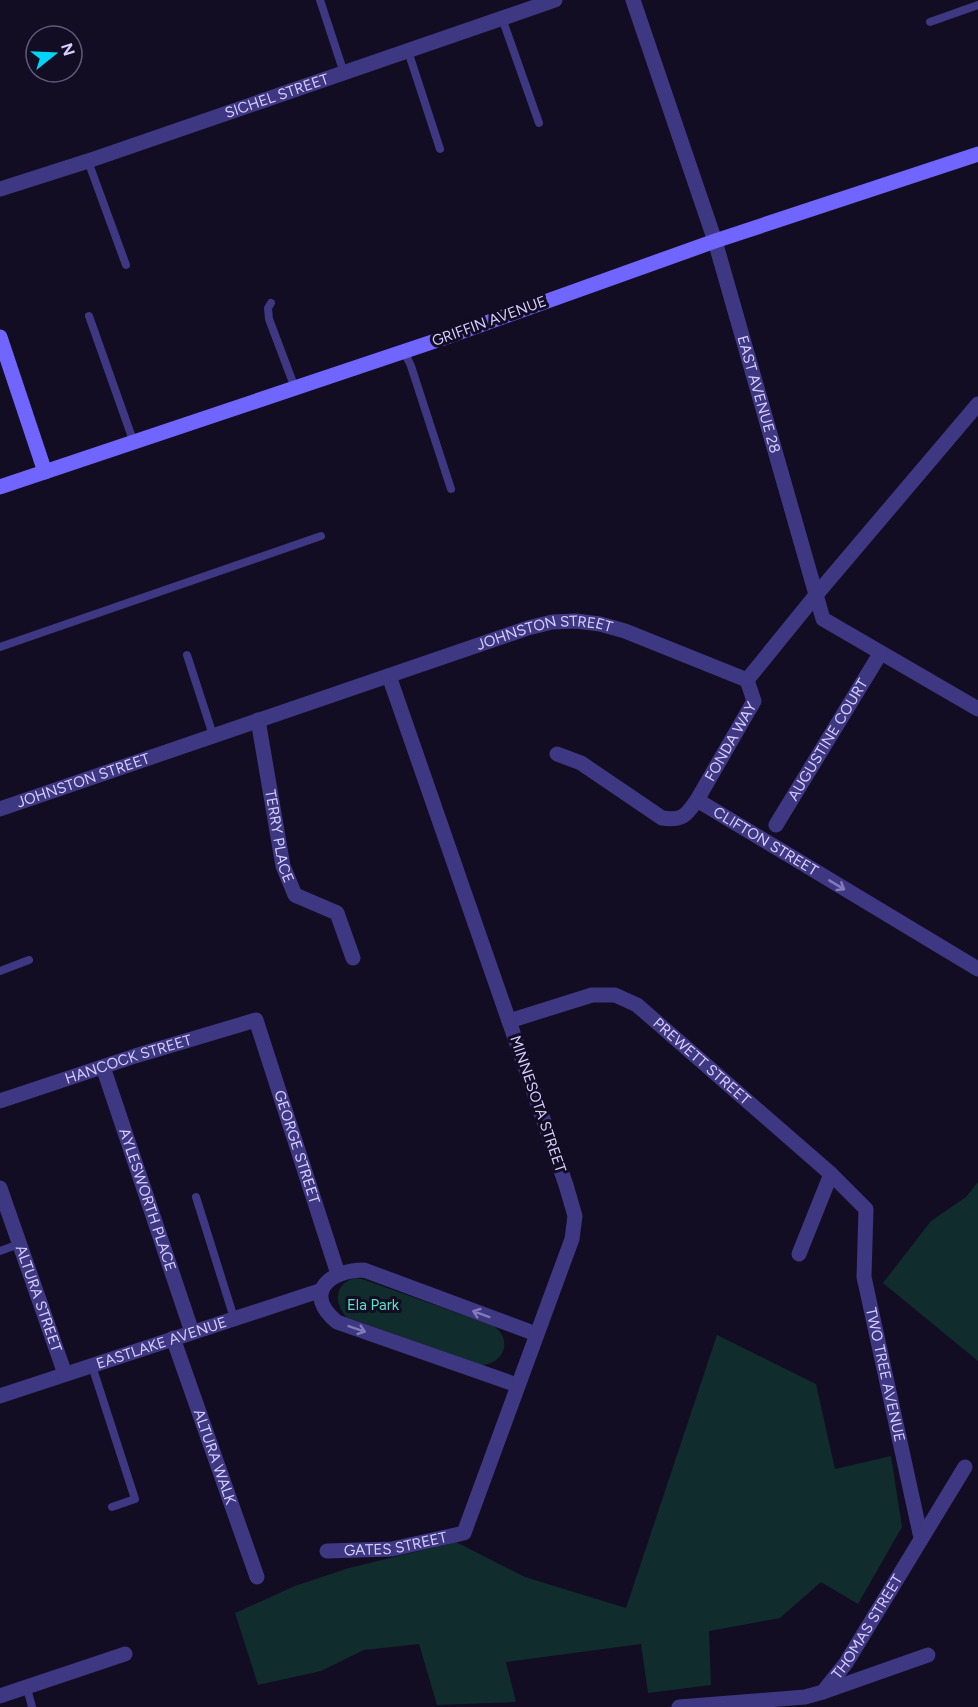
<svg xmlns="http://www.w3.org/2000/svg" width="978" height="1707" viewBox="0 0 978 1707" font-family="Figtree,sans-serif">
	<rect width="100%" height="100%" fill="#120d22"/>
	<g fill="#102c2c">
		<path d="M978,1182V1361L883,1283L931,1221L966,1197Z"/>
		<path d="M355,1278L362,1279L494,1326C513,1340 504,1364 481,1365L346,1317C334,1302 334,1284 355,1278Z"/>
		<path d="M717,1335L816,1384L835,1469L891,1456L902,1527L858,1604L821,1582L780,1618L709,1631L711,1685L648,1693L641,1644L506,1662L516,1702L437,1705L419,1644L364,1650L321,1671L258,1685L235,1613L295,1586L349,1568L456,1542L525,1577L626,1608Z"/>
	</g>
	<g fill="none" stroke-linecap="round" stroke-linejoin="round">
		<g stroke="#3e3782" stroke-width="8">
			<path d="M320,0L344,73"/>
			<path d="M502,18L539,123"/>
			<path d="M930,22L978,5"/>
			<path d="M408,51L440,149"/>
			<path d="M88,161L126,265"/>
			<path d="M271,303L268,308L269,319L295,388"/>
			<path d="M89,316L134,443"/>
			<path d="M404,351L411,366L451,489"/>
			<path d="M0,647L321,536"/>
			<path d="M187,655L213,735"/>
			<path d="M0,971L29,960"/>
			<path d="M196,1197L234,1318"/>
			<path d="M0,1251L19,1244"/>
			<path d="M92,1366L135,1499L112,1507"/>
			<path d="M27,1688L32,1707"/>
		</g>
		<g stroke="#3e3782" stroke-width="15">
			<path id="s1" d="M633,0L715,241L823,619L978,709"/>
			<path id="s2" d="M0,189L88,161L555,0"/>
			<path id="s3" d="M258,720L283,866L295,895L337,913L353,958"/>
			<path id="s4" d="M557,754L581,763L662,818C682,821 686,816 697,800L754,701L747,680"/>
			<path id="s5" d="M697,800L978,969"/>
			<path id="s6" d="M0,809L528,628L552,622L576,621L600,624L625,631L747,680L816,595L978,404"/>
			<path id="s7" d="M776,825L880,654"/>
			<path id="s8" d="M509,1021L592,995H615L637,1005L831,1174L866,1209L864,1277L921,1538"/>
			<path id="s9" d="M103,1067L192,1332"/>
			<path id="s10" d="M0,1101L135,1056L256,1020L338,1274"/>
			<path id="s11" d="M0,1188L65,1374"/>
			<path d="M799,1254L831,1174"/>
			<path id="s12" d="M173,1338L257,1577"/>
			<path d="M517,1385L337,1322C303,1294 328,1270 364,1270L536,1334"/>
			<path id="s13" d="M0,1396L322,1290"/>
			<path id="s14" d="M327,1551L392,1549L464,1533L572,1239L575,1216L566,1185L389,676"/>
			<path d="M823,1692L928,1655"/>
			<path d="M0,1696L125,1654"/>
			<path id="s15" d="M679,1707L805,1697L823,1692L846,1663L965,1467"/>
		</g>
		<g stroke="#7065ff" stroke-width="15">
			<path d="M0,337L45,472"/>
			<path d="M0,487L444,338L715,241L978,154"/>
		</g>
	</g>
	<defs><path id="oneway-shaft" d="M-6 0H5M1.5-3L5.5 0L1.5 3" fill="none" stroke-width="1.6" stroke-linecap="round" stroke-linejoin="round" transform="scale(1.5)"/></defs>
	<g stroke="#827bba">
		<use href="#oneway-shaft" transform="translate(837 885) rotate(31)"/>
		<use href="#oneway-shaft" transform="translate(481 1314) rotate(-160)"/>
		<use href="#oneway-shaft" transform="translate(357 1329) rotate(19)"/>
	</g>
	<g text-anchor="middle" stroke-width="6" stroke-linejoin="round" paint-order="stroke">
		<g font-size="15" fill="#d6ceff" stroke="#120d22">
			<text dy="5" stroke="none"><textPath href="#s2" startOffset="292">SICHEL STREET</textPath></text>
			<text transform="translate(489 321) rotate(-20)" y="5">GRIFFIN AVENUE</text>
			<text dy="5" stroke="none"><textPath href="#s1" startOffset="414">EAST AVENUE 28</textPath></text>
			<text dy="5" stroke="none"><textPath href="#s6" startOffset="574">JOHNSTON STREET</textPath></text>
			<text dy="5" stroke="none"><textPath href="#s7" startOffset="100">AUGUSTINE COURT</textPath></text>
			<text dy="5" stroke="none"><textPath href="#s4" startOffset="234">FONDA WAY</textPath></text>
			<text dy="5" stroke="none"><textPath href="#s6" startOffset="88">JOHNSTON STREET</textPath></text>
			<text dy="5" stroke="none"><textPath href="#s3" startOffset="118">TERRY PLACE</textPath></text>
			<text dy="5" stroke="none"><textPath href="#s5" startOffset="80">CLIFTON STREET</textPath></text>
			<text dy="5" stroke="none"><textPath href="#s10" startOffset="135">HANCOCK STREET</textPath></text>
			<text dy="5" stroke="none"><textPath href="#s8" startOffset="220">PREWETT STREET</textPath></text>
			<text transform="translate(538 1104) rotate(71)" y="5">MINNESOTA STREET</text>
			<text dy="5" stroke="none"><textPath href="#s10" startOffset="402">GEORGE STREET</textPath></text>
			<text dy="5" stroke="none"><textPath href="#s9" startOffset="140">AYLESWORTH PLACE</textPath></text>
			<text dy="5" stroke="none"><textPath href="#s11" startOffset="117">ALTURA STREET</textPath></text>
			<text dy="5" stroke="none"><textPath href="#s13" startOffset="170">EASTLAKE AVENUE</textPath></text>
			<text dy="5" stroke="none"><textPath href="#s8" startOffset="609">TWO TREE AVENUE</textPath></text>
			<text dy="5" stroke="none"><textPath href="#s12" startOffset="126">ALTURA WALK</textPath></text>
			<text dy="5" stroke="none"><textPath href="#s14" startOffset="69">GATES STREET</textPath></text>
			<text dy="5" stroke="none"><textPath href="#s15" startOffset="224">THOMAS STREET</textPath></text>
		</g>
		<g font-size="15" fill="#58e1c6" stroke="#120d22">
			<text x="373" y="1310">Ela Park</text>
		</g>
	</g>
	<g transform="translate(54 54) rotate(72)"><circle r="28" fill="#120d22" stroke="#605a7a" stroke-width="1.5"/>
	<path d="M0-4.5L10 22L0 15L-10 22Z" fill="#00d4f9"/>
	<text y="-9" font-size="16" font-weight="bold" text-anchor="middle" fill="#d6ceff">N</text>
	</g>
</svg>
